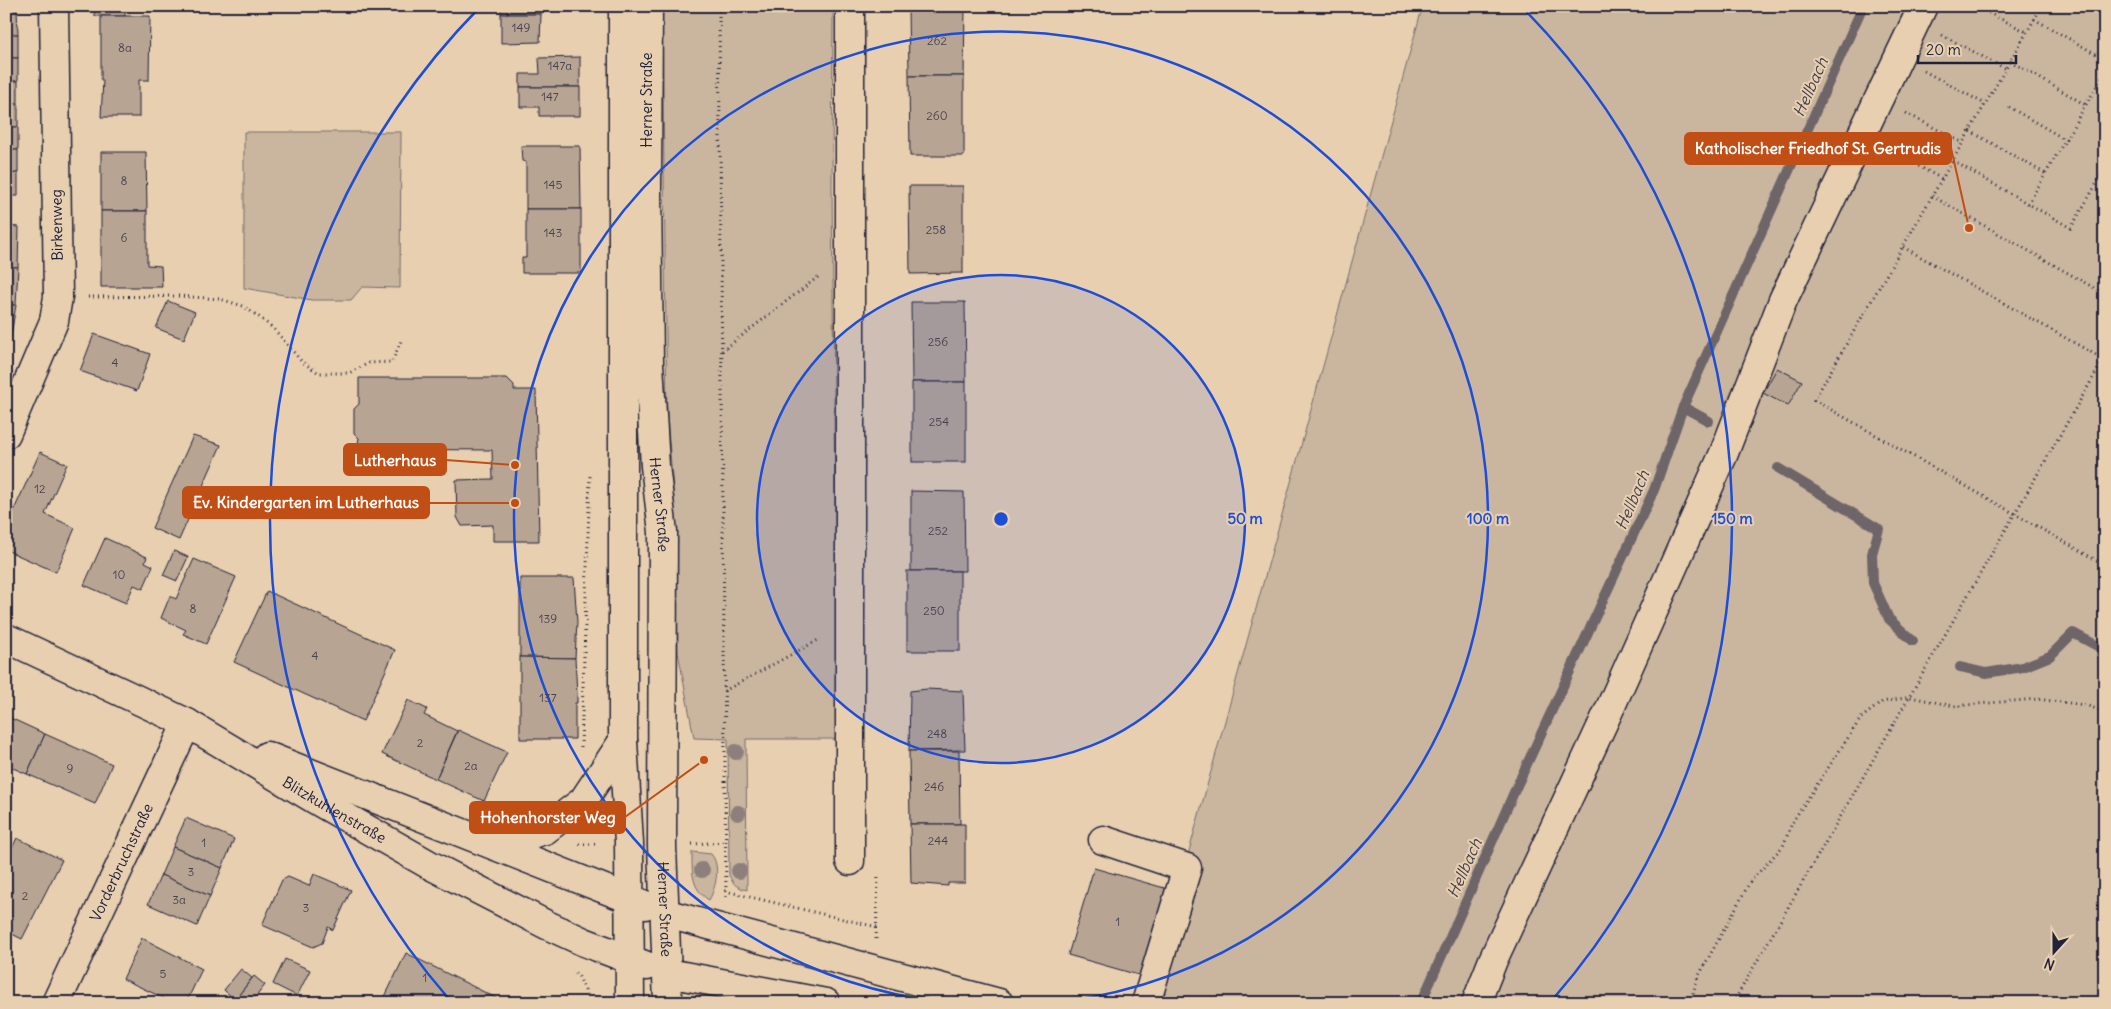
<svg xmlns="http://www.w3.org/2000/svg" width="2111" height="1009" viewBox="0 0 2111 1009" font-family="Delius,sans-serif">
	<rect width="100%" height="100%" fill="#e7cfb0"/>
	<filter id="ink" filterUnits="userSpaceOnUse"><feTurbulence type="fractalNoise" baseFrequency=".02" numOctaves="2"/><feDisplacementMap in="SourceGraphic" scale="10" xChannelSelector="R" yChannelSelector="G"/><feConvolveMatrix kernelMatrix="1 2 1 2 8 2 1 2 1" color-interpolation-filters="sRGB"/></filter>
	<g filter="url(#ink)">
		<g fill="#cab69f" stroke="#766c6d">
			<path d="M662,6H833L832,187L837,739H746L747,890C737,887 733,885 729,875L728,739L694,738L678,652L676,523L667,416Z"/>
			<path d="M1404,6H2105V1003H1147L1421,12Z"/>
			<path d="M244,132H401L400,288L362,287L351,300H312L244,288Z"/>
			<path d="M692,852L711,854C721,865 716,888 709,900C691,889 692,871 692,852Z"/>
		</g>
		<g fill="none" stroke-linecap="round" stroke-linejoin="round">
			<g stroke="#6e6568" stroke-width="10">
				<path d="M1683,407L1709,421"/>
				<path d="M1778,468L1879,529L1872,554L1873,583L1889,619L1913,641"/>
				<path d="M1960,667L1986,673L2023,667L2050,656L2073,633L2105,650"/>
				<path d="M1421,1003L1515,790L1654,490L1683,407L1863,6"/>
			</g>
		</g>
		<g fill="#b7a493" stroke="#22223b">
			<path d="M94,6H125V16H95Z"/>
			<rect x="501" y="6" width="40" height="8"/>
			<path d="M908,6H965L964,76H909Z"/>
			<path d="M6,10H17L18,34L6,35Z"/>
			<path d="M501,14H541L540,42L501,43Z"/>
			<path d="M101,16H150L149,80H139V117H101L103,80H101Z"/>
			<path d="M18,34V58H6V35Z"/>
			<path d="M580,57V87H520V74H540L539,58Z"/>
			<rect x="6" y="58" width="12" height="23"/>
			<path d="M909,76H964V156H910Z"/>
			<rect x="6" y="81" width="12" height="23"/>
			<path d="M520,87H580V116H539V107H520Z"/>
			<rect x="6" y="104" width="12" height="23"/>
			<rect x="6" y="127" width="12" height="23"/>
			<path d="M521,146H580L581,209H526V162L522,161Z"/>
			<path d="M6,150H18V173L6,174Z"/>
			<path d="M101,152H146L147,211H101Z"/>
			<path d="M18,173V196H6V174Z"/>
			<path d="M909,186H963V273L910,274Z"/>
			<path d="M526,209H581V273H522V258H526Z"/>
			<path d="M101,211H147V265L161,266L162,287H101Z"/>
			<path d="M6,226L19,227L18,267H6Z"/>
			<path d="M6,267H18L16,305H6Z"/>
			<path d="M168,301L195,312L184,339L156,328Z"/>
			<path d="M911,302H965L966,382H912Z"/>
			<path d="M6,305H16L10,342L6,340Z"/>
			<path d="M94,334L150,354L137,391L80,371Z"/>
			<path d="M1777,368L1802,381L1788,406L1763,393Z"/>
			<path d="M359,378H507L514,385V390H536L539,541H493V525L462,526L457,517L456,480L493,479L492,450L357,449L359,438L354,433V409L359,404Z"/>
			<rect x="912" y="382" width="54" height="80"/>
			<path d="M193,436L221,445L179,540L152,528Z"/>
			<path d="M40,452L67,464L45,514L75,528L56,572L6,550V528Z"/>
			<path d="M911,491L964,492L965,571H911Z"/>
			<path d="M105,538L147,557L145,562L153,566L143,589L134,585L126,603L84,585Z"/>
			<path d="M174,551L188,557L177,581L163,575Z"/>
			<path d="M194,559L236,577L206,644L183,634L186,630L161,618L170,596L176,599Z"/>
			<rect x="907" y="571" width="53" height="80"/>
			<path d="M520,578H574L577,622L575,658L520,657Z"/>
			<path d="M267,591L395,650L363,721L234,662Z"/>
			<path d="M520,657L575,658L577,694V703H575V739H520Z"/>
			<path d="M927,689L963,691L965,750L909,751L910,691Z"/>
			<path d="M408,700L427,709L424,715L457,731L436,779L382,754Z"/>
			<path d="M6,716L45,734L27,774L6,765Z"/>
			<path d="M458,730L507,752L484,801L436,779Z"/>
			<path d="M45,734L112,764L95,804L27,774Z"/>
			<path d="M909,751H959L960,824H910Z"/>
			<path d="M186,818L234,839L222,868L173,847Z"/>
			<path d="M910,824H965V883H948V886L911,883Z"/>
			<path d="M17,838L62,860L22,939L6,931V860Z"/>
			<path d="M173,847L222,868L210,896L161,875Z"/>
			<path d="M1094,868L1168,889L1142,976L1068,955Z"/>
			<path d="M314,874L351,890L333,930L328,927L322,943L313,947L262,925L282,880L288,877L309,886Z"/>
			<path d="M161,875L210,896L197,926L148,904Z"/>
			<path d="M142,938L202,969L187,1001L189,1003H174L123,979Z"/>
			<path d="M406,953L506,1003H382Z"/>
			<path d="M285,959L310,970L297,996L273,984Z"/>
			<path d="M241,969L252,978L235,1000L224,990Z"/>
			<path d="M254,976L265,985L251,1003H246L238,996Z"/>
		</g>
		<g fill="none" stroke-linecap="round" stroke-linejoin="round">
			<g stroke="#22223b" stroke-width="31">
				<g id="minor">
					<path d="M850,6V861"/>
					<path d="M6,434L54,321L58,297L54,6"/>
					<path d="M1103,840L1187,868L1146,1003"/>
					<path d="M664,913L999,1003"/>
					<path d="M668,973L826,1003"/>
					<path id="s1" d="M56,1003L187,723"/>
					<path d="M1476,1003L1493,960L1611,706L1724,453L1783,300L1923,6"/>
				</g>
			</g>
			<g stroke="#22223b" stroke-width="31">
				<g id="major">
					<path d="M623,6V741L629,843L630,1003"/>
					<path id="s2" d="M648,6L647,188L649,363L655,466L663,532L662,846L668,1003"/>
					<path id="s3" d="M6,638L187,723L321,803L428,864L547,925L584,942L647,966"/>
					<path d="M267,756L645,905"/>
					<path d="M488,840L515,839L545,830L583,801L623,741"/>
				</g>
			</g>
			<g stroke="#22223b" stroke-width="3" stroke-dasharray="1 4" stroke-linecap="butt">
				<path d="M719,6L726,898"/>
				<path d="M1975,6L2027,32"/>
				<path d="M2042,6L1814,400L2105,565"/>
				<path d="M2095,6L2105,11"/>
				<path d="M2034,19L2105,59"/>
				<path d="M1942,35L2006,69"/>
				<path d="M2010,61L2086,105"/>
				<path d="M1924,71L1985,104"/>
				<path d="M2009,107L2066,140"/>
				<path d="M1906,113L1963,143"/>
				<path d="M1970,131L2046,174"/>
				<path d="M1888,149L1942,179"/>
				<path d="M1953,161L2071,228L2105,169"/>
				<path d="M1932,196L2105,294"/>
				<path d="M2028,204L2105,72"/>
				<path d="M1903,247L2105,360"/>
				<path d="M88,297L178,296L220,299L243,306L259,317L274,329L302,362L319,373H349L369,363L392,362L401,341"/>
				<path d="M722,351L818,277"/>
				<path d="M724,691L820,639"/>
				<path d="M581,747L590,476"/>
				<path d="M579,844H598"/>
				<path d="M692,844L725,842"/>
				<path d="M725,891L877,927"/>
				<path d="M876,939L878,875"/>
				<path d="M575,973L578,975L591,1003"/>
				<path d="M1690,1003L1698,977L1750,882L1783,846L1793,821L1861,718L1882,702L1910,697L1954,706L2037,699L2085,705L2105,712"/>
				<path d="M1733,1003L2105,357"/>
			</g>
			<use href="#minor" stroke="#e7cfb0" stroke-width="28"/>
			<use href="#major" stroke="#e7cfb0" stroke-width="28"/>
		</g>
		<g fill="#8d807b">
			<circle cx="736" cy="752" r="8"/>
			<circle cx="738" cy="813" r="8"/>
			<circle cx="702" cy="870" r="8"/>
			<circle cx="739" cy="871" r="8"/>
		</g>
	</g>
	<circle cx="1001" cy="519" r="244" fill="#1d4ed8" fill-opacity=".12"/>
	<g fill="none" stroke="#1d4ed8" stroke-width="2.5">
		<circle cx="1001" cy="519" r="244"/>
		<path d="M942 1002A487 487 0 1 1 1060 1002"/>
		<path d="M449 999A731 731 0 0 1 480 7M1522 7A731 731 0 0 1 1553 999"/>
	</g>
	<g text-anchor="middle" stroke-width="4" stroke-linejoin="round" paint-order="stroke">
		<g font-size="12" fill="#474251">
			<text x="521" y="32">149</text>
			<text x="937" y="45">262</text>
			<text x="125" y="52">8a</text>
			<text x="560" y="70">147a</text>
			<text x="550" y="101">147</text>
			<text x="937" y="120">260</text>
			<text x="124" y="185">8</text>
			<text x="553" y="189">145</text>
			<text x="936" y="234">258</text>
			<text x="553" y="237">143</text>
			<text x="124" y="242">6</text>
			<text x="938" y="346">256</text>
			<text x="115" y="367">4</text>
			<text x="939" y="426">254</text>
			<text x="40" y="493">12</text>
			<text x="938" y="535">252</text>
			<text x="119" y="579">10</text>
			<text x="193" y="613">8</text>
			<text x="934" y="615">250</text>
			<text x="548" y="623">139</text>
			<text x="315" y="660">4</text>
			<text x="548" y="702">137</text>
			<text x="937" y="738">248</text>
			<text x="420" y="747">2</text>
			<text x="471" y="770">2a</text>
			<text x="70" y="773">9</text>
			<text x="934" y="791">246</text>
			<text x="938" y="845">244</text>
			<text x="204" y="847">1</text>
			<text x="191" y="876">3</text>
			<text x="25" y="900">2</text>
			<text x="179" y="904">3a</text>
			<text x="306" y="912">3</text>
			<text x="1118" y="926">1</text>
			<text x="163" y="978">5</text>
			<text x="425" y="982">1</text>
		</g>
		<g font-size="15" fill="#22223b" stroke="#e7cfb0">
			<text transform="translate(647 100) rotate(-90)" y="5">Herner Straße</text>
			<text transform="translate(57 225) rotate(-91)" y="5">Birkenweg</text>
			<text dy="5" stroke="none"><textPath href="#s2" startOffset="499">Herner Straße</textPath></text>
			<text dy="5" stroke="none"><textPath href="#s3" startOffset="371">Blitzkuhlenstraße</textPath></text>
			<text dy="5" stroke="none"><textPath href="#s1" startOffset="155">Vorderbruchstraße</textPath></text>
			<text dy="5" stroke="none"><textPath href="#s2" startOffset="904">Herner Straße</textPath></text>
		</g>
		<g font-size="16" font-style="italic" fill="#423e4e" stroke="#e7cfb0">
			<text transform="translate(1810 87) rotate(-66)" y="6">Hellbach</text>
			<text transform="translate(1632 500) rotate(-67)" y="6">Hellbach</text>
			<text transform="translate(1464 868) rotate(-66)" y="6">Hellbach</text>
		</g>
	</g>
	<circle cx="1001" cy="519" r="8" fill="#1d4ed8" stroke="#e7cfb0" stroke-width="2.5"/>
	<g font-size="15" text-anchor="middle" font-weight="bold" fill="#1d4ed8" stroke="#e7cfb0" stroke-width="4" stroke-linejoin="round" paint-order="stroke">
		<text x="1245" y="524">50 m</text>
		<text x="1488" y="524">100 m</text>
		<text x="1732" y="524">150 m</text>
	</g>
	<path fill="none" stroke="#c04e15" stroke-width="2" d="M1969 228L1951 148M515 465L446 460M515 503L429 503M704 760L625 817"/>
	<g fill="#c04e15" stroke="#e7cfb0" stroke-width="2">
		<circle cx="1969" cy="228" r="5"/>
		<circle cx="515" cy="465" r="5"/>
		<circle cx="515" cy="503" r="5"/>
		<circle cx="704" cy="760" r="5"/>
	</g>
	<g fill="#c04e15" stroke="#c04e15" stroke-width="2">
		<rect x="1685" y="133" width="266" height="31" rx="5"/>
		<rect x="344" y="444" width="102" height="31" rx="5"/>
		<rect x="183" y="487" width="246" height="31" rx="5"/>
		<rect x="470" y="802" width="155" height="31" rx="5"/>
	</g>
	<g font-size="16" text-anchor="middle" font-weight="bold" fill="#fff">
		<text x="1818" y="154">Katholischer Friedhof St. Gertrudis</text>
		<text x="395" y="466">Lutherhaus</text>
		<text x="306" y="508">Ev. Kindergarten im Lutherhaus</text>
		<text x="548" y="823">Hohenhorster Weg</text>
	</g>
	<rect width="2111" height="1009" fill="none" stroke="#e7cfb0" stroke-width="25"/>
	<rect x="12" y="12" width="2086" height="984" fill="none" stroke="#22223b" stroke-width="2" filter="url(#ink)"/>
	<g transform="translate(2054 952) rotate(201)" stroke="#e7cfb0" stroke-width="4" paint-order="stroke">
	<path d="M0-4L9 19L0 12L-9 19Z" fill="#22223b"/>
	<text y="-8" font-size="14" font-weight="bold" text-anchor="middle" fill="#22223b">N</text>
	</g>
	<path d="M1918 55v8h98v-8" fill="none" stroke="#22223b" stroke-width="2.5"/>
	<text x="1926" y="55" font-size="15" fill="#22223b" stroke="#e7cfb0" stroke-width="4" paint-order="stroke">20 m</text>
</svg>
